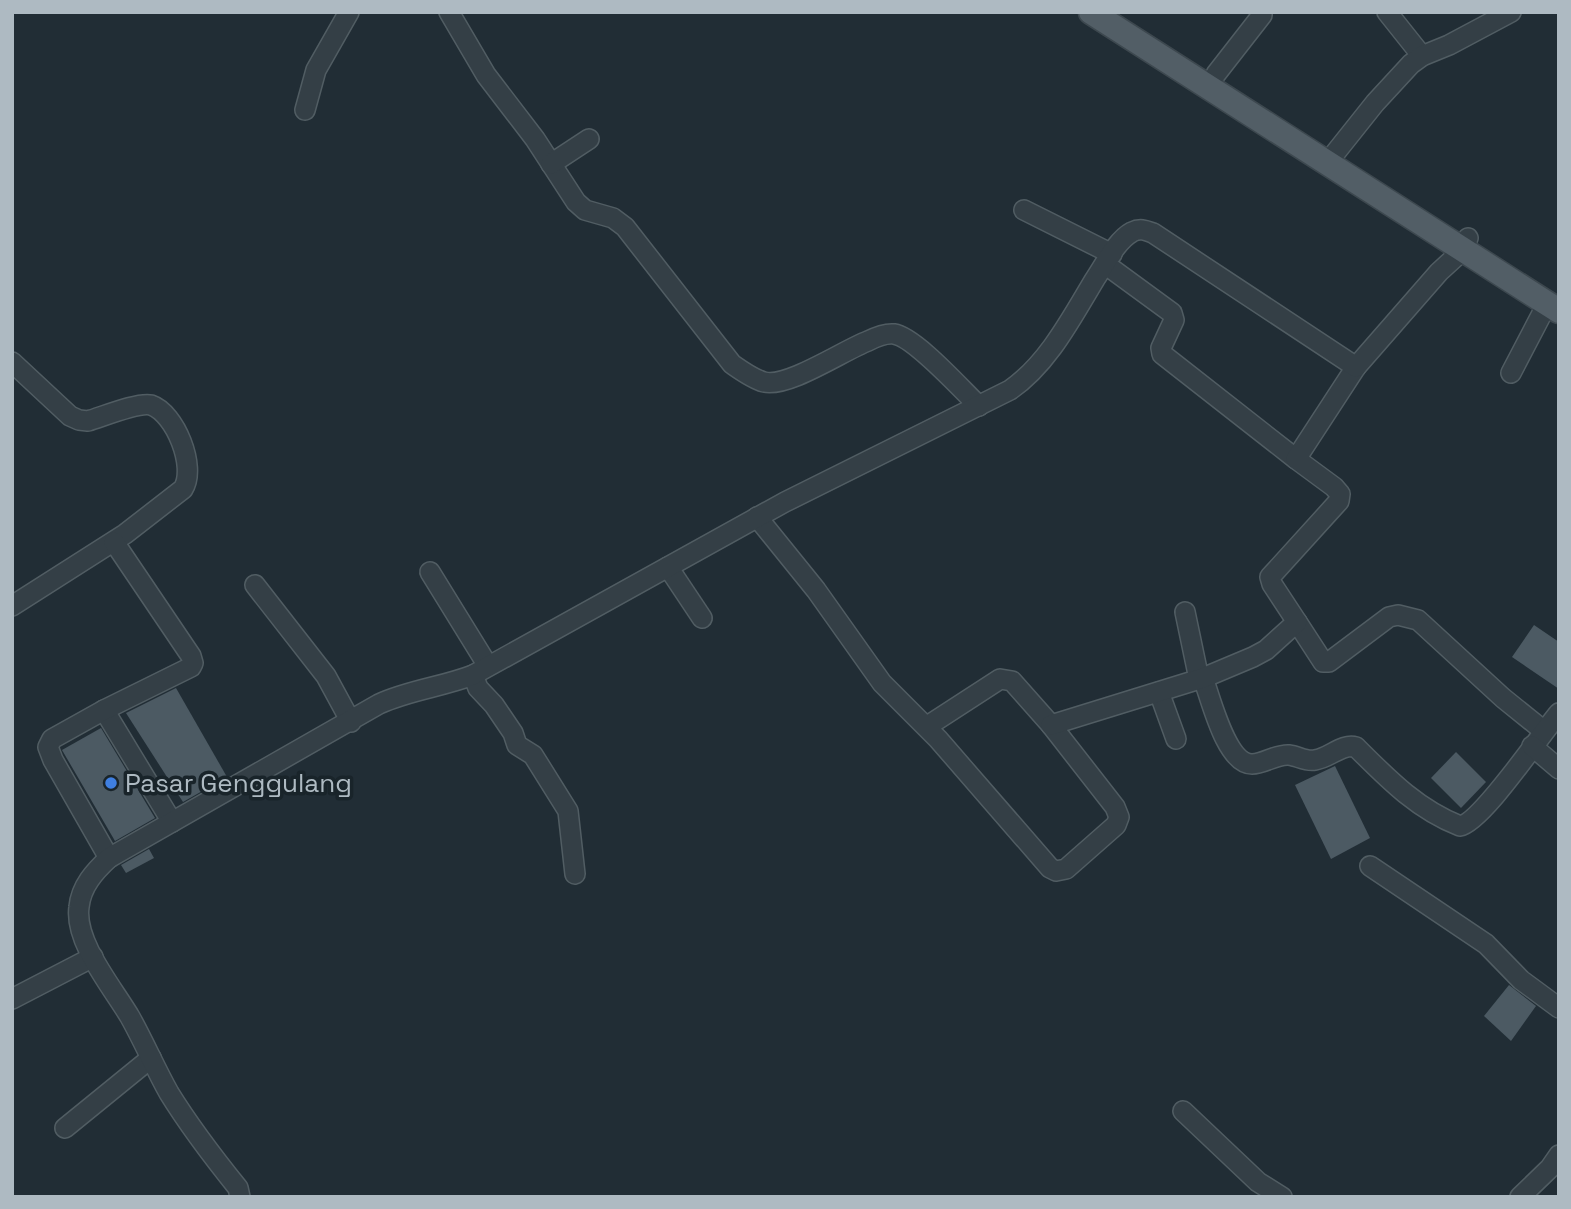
<svg xmlns="http://www.w3.org/2000/svg" width="1571" height="1209" viewBox="0 0 1571 1209" font-family="'Space Grotesk',sans-serif">
	<rect width="100%" height="100%" fill="#212d35"/>
	<g fill="#4c5a63">
		<path d="M1534,625L1559,642V689L1512,657Z"/>
		<path d="M176,688L227,777L183,802L126,713Z"/>
		<path d="M101,728L155,818L115,841L62,750Z"/>
		<path d="M1456,752L1486,782L1461,808L1431,778Z"/>
		<path d="M1335,766L1370,838L1331,859L1295,785Z"/>
		<path d="M149,849L154,858L126,873L121,865Z"/>
		<path d="M1509,985L1536,1006L1511,1041L1484,1016Z"/>
	</g>
	<g fill="none" stroke-linecap="round" stroke-linejoin="round">
		<g stroke="#515d63" stroke-width="22">
			<g id="minor">
				<path d="M449,12L486,75L535,139L576,202L585,210L613,218L625,227L732,364C742,371 753,379 764,382C788,388 844,350 868,341C876,337 885,333 894,334C915,337 962,390 979,406"/>
				<path d="M1387,12L1422,56"/>
				<path d="M1216,74L1262,15"/>
				<path d="M305,110L316,70L349,12"/>
				<path d="M1328,162L1375,103L1411,64L1422,56L1449,45L1511,12"/>
				<path d="M551,164L589,139"/>
				<path d="M1024,210L1112,254"/>
				<path d="M1105,264L1172,313L1174,320L1161,348L1162,354L1296,459"/>
				<path d="M12,362L70,416L79,420L88,421C102,417 138,402 151,405C175,413 197,467 183,489L125,534L12,606"/>
				<path d="M1511,373L1547,304"/>
				<path d="M757,517L816,590L882,683L938,739L1050,868L1056,871L1066,869L1116,825L1119,817L1115,807L1051,725L1012,681L1000,679L926,727"/>
				<path d="M668,567L702,618"/>
				<path d="M430,572L488,666"/>
				<path d="M255,585L326,676L351,722"/>
				<path d="M1185,612L1199,679"/>
				<path d="M1297,622L1323,662H1329L1389,617L1398,615L1418,620L1503,698L1544,731"/>
				<path d="M473,675L478,688L494,705L513,733L517,745L533,755L568,811L575,874"/>
				<path d="M1203,678C1211,699 1226,764 1252,764C1264,764 1276,754 1289,755C1298,756 1306,762 1315,760C1330,758 1342,743 1356,747C1388,779 1417,809 1460,826C1482,822 1540,735 1559,713"/>
				<path d="M1159,692L1176,739"/>
				<path d="M104,710L172,822"/>
				<path d="M1051,725L1203,678L1253,657L1266,650L1297,622L1272,584L1270,577L1339,501L1340,494L1334,487L1296,459L1356,367"/>
				<path d="M1532,746L1559,769"/>
				<path d="M109,858L53,760L48,747L52,739L104,710L191,667L193,663L191,656L114,542"/>
				<path d="M1370,866L1486,944L1521,980L1559,1008"/>
				<path d="M12,999L93,957"/>
				<path d="M1183,1111L1258,1182L1282,1197"/>
				<path d="M65,1128L151,1058"/>
				<path d="M240,1197L238,1188C213,1157 190,1127 169,1093C155,1068 144,1042 130,1017C113,988 74,942 79,907C81,886 95,871 109,858L379,704C409,690 442,687 473,675L785,502L1010,390C1048,364 1072,317 1095,279C1105,264 1117,240 1132,232C1140,228 1145,230 1153,233L1356,367L1439,272L1462,251L1468,238"/>
				<path d="M1520,1197L1550,1168L1559,1155"/>
			</g>
		</g>
		<g stroke="#3d484f" stroke-width="27">
			<path id="major" d="M1091,12L1559,311"/>
		</g>
		<use href="#minor" stroke="#343f46" stroke-width="19"/>
		<use href="#major" stroke="#525e66" stroke-width="24"/>
	</g>
	<circle fill="#3f7fe0" stroke="#19242a" stroke-width="2.5" cx="111" cy="783" r="7"/>
	<g text-anchor="middle" stroke-width="7" stroke-linejoin="round" paint-order="stroke">
		<g font-size="26" fill="#aebac2" stroke="#19242a" text-anchor="start">
			<text x="125" y="792">Pasar Genggulang</text>
		</g>
	</g>
	<rect width="1571" height="1209" fill="none" stroke="#aebac2" stroke-width="28"/>
</svg>
